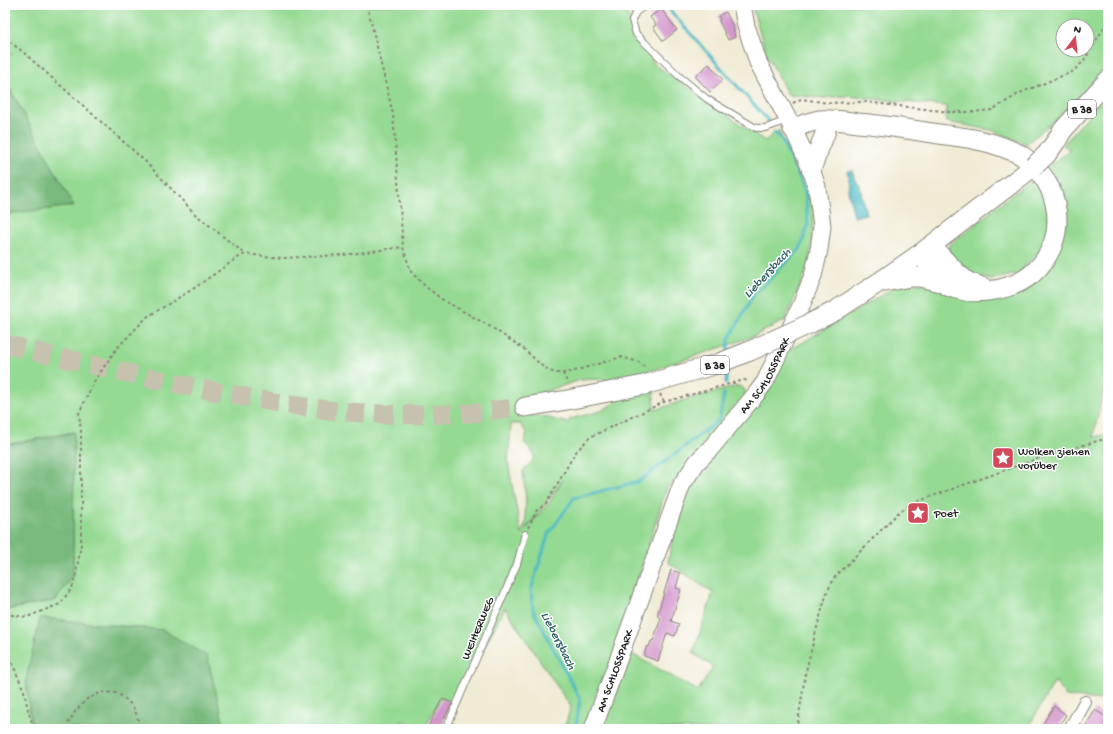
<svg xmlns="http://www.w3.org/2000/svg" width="1113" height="734" viewBox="0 0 1113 734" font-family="'Gochi Hand',sans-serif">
	<rect width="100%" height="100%" fill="#fff"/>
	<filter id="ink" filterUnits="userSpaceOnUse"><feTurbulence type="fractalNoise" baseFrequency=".025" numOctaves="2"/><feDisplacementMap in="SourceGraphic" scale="8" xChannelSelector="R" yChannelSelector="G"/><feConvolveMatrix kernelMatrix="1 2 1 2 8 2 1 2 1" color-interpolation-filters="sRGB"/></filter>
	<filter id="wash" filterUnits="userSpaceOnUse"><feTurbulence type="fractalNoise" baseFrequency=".012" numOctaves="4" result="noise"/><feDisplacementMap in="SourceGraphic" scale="16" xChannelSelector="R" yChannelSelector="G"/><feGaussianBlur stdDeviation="0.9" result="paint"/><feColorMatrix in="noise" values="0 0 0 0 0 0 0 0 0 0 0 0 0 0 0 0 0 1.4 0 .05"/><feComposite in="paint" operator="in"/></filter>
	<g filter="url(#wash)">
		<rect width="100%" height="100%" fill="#f0ebd4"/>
		<g fill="#95da93" stroke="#587b58" fill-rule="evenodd">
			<path d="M5,5H622L654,64L765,141L779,130L813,207V236L808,268L785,320L752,337L647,372L634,378L618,383L600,379L580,380L525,398L526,415L548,417L552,419L568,423L570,419L601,411L624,397L654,390L655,410L688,399L739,386L745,390V396L681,477L667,487L599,701L588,729H564L571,707L505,608L454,703L441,697L425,728L402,721L400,729H223L224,725L26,680L32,729H5V610L56,600L74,432L5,445V214L73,205L5,80V59L12,54L5,50ZM511,424H520L527,433L524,443C532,449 538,456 529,465C526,467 525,468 523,472L526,501L525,510L526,522L521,534L508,462ZM563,480L550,502L526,529Z"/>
			<path d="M753,5H1108V67L1056,119L1026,144L992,130L946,122V106L846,96L824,98L788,95L766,53L753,10ZM1063,26H1087V50H1063Z"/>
			<path d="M1108,93V370L1093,437L1108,434V701L1066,696L1055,681L1027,729H1013L1011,728L1010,729H599L632,654L698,691L713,667L693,653L713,593L668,562L678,506L774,356L802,343L900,284H1033L1061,194L1049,167L1070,150L1063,145Z"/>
			<path d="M1036,177L1045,194L1050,226L1039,253L1017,274L990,280L962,271L951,259L949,246L1006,199Z"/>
		</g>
		<g fill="#78ba7d" stroke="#4a6b4c">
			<path d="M5,80L74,206L5,214Z"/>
			<path d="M74,432L73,575L56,600L5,610V445Z"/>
			<path d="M40,618L163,630L207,656L224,725L223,729H32L26,680Z"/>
		</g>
		<path fill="#4bbac2" stroke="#346b6f" d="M852,170L855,179L860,187L866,214L854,217L848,190L849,180L847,171Z"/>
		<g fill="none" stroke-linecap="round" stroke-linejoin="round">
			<g stroke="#4bbac2" stroke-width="3">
				<path d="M665,5L771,124"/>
				<path d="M728,352L729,339L753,296L800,249L808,225L805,189L781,138L774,132"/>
				<path d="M726,383L727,368"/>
				<path d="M574,729L576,725L580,699L533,610L531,590L548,535L574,498L640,481L719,420L724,394"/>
			</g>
		</g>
		<g id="blocks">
			<g fill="#d496cd">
				<path d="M661,9L677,30L663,41L653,27L656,25L650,17Z"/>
				<path d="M726,12L733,27L735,37L728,40L719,21L720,20L718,16Z"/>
				<path d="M709,64L723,80L710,92L695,76Z"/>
				<path d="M671,570L680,573L676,588L681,590L671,621L679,624L675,636L667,633L658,661L644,656L647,646L649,647L651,641H653L661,618L657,616Z"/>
				<path d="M442,699L452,703L439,729H427Z"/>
				<path d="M1054,706L1066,715L1059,726L1055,724L1052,729H1048L1042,725Z"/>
				<path d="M1095,710L1108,718V729H1103L1101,728L1098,729H1084Z"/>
			</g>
		</g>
	</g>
	<g filter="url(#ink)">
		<use href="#blocks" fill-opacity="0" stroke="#868478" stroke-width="1"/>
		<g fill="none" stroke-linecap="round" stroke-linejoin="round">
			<path stroke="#c6c2af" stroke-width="19" stroke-dasharray="19 10" stroke-linecap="butt" d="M5,344C78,362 150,379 224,393C276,403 327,412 380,414C410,415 441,415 471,413C489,411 507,409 525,407"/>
			<g stroke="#868478" stroke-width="8">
				<g id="lane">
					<path d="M646,5L636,12L632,20L636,34L679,76L707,99L756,128H766L787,120"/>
					<path d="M446,729L517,564L525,534"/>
				</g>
			</g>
			<g stroke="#868478" stroke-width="14">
				<path id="street" d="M1070,729L1085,702"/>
			</g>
			<g stroke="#868478" stroke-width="19">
				<g id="secondary">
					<path id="s1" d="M593,729L682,484L697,462L710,449L756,394L765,382L801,306L813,276L819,250L822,226L820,210L817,187L811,169L795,133L758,62L746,26L742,5"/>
				</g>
			</g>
			<g stroke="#868478" stroke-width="21">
				<g id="primary">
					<path d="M793,129C801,125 809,122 819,120C832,119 845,121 858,123C885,125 912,130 939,134C963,137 987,140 1010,150C1013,151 1017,153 1021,155C1062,182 1071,240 1032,274C1010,292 965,299 941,282C930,274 927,263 924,251"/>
					<path d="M1057,140L1062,131L1108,80"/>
					<path d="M811,169L826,131"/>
					<path d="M931,246L957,273L968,282L984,288"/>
					<path d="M885,282L910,277H920L940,282"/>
					<path d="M878,283L924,251L1033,167"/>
					<path d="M525,407L567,400L644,385"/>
				</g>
			</g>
			<g stroke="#868478" stroke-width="2" stroke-dasharray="3 3" stroke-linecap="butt">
				<path d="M367,5L393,114L403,247L411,272L426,287L443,300L491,327L524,349L542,366L554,373H563L571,372L621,357L639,362L647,369"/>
				<path d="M5,38L23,52L145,161L195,214L245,254"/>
				<path d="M793,103L801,99L829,103L865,102L950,112H973L992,110L1020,93L1072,72L1083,62L1108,21"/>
				<path d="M563,373L568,384"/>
				<path d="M660,394L664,402"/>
				<path d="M528,528L537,510L546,504L575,453L590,437L664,402L744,380L749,381"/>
				<path d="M5,614L27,617L60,604L72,588L76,575L81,544V432L79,413L95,380L117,348L147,317L193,289L237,258L245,254L282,258L343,255L403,247"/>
				<path d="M5,646L24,691L28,710L32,723L40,729"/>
				<path d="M65,729L75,712L87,699L102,692L117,693L128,701L135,710L141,729"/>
				<path d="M797,729L805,675L816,631L827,592L835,577L899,512L913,503L1039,458L1108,438"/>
			</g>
			<use href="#lane" stroke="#fff" stroke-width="6"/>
			<use href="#street" stroke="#fff" stroke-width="12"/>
			<use href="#secondary" stroke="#fff" stroke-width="17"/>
			<use href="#primary" stroke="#fff" stroke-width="19"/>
			<g stroke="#868478" stroke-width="21" stroke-linecap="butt">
				<g id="primary-bridge">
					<path d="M1033,167L1046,155L1057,140"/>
					<path d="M644,385L717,364L750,351L809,324L835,311L878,283"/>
				</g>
			</g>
			<use href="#primary-bridge" stroke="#fff" stroke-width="19"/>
		</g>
	</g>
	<defs>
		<g id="sight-square" transform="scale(1.15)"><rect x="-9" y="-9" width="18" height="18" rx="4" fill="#d1495b" stroke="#fff"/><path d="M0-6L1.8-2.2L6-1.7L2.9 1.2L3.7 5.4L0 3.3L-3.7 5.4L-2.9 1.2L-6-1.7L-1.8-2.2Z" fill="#fff"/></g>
	</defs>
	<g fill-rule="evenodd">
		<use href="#sight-square" x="1003" y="458"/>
		<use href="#sight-square" x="918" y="513"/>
	</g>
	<g text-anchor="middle" stroke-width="3" stroke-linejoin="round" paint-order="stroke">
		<g fill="#fff" stroke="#606060" stroke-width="1">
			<rect x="1068" y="100" width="28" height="18" rx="3"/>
			<rect x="701" y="356" width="28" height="18" rx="3"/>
		</g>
		<g font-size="11" font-weight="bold" fill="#1c1c1c">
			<text x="1082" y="113">B 38</text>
			<text x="715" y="369">B 38</text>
		</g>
		<g font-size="12" fill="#1c1c1c" stroke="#fff">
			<text dy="4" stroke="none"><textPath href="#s1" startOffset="398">AM SCHLOSSPARK</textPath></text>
			<text transform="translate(477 628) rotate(-67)" y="4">WEIHERWEG</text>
			<text dy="4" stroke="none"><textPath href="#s1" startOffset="62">AM SCHLOSSPARK</textPath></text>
		</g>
		<g font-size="12" fill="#1c1c1c" stroke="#fff" text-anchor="start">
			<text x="1018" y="455">Wolken ziehen<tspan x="1018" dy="14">vorüber</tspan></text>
			<text x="934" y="517">Poet</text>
		</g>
		<g font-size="13" font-style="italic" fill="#316367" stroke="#fff">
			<text transform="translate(766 272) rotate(-47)" y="5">Liebersbach</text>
			<text transform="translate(560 640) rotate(63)" y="5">Liebersbach</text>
		</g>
	</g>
	<rect width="1113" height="734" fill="none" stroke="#fff" stroke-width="20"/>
	<g transform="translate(1075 38) rotate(16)"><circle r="19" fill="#ffffff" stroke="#a4a4a4"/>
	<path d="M0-3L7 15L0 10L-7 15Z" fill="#d1495b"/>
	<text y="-6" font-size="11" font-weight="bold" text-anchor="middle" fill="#1c1c1c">N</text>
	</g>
</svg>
